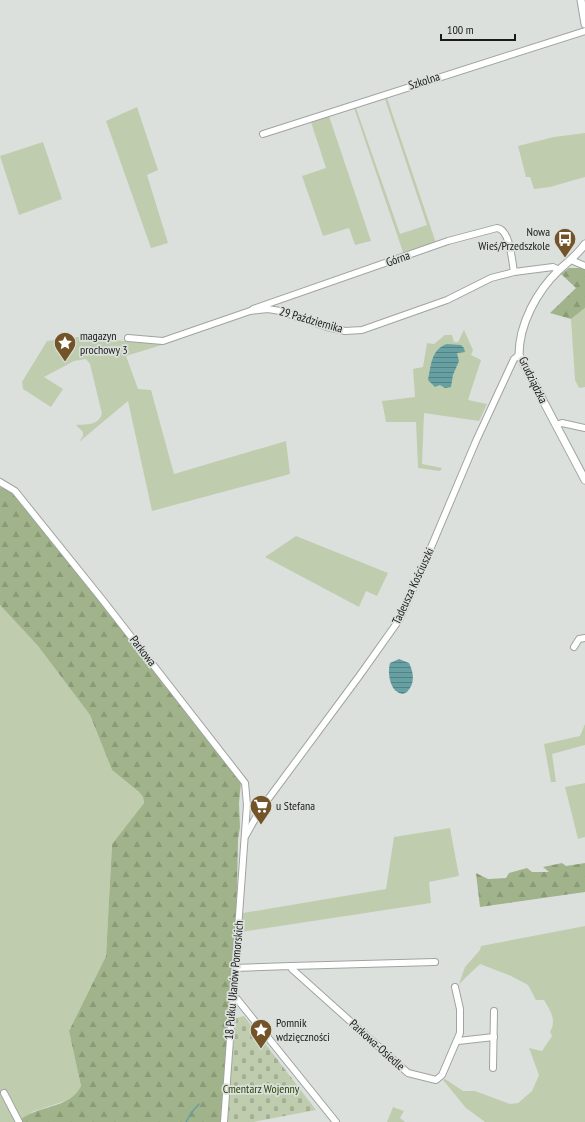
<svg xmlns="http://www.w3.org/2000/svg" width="585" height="1122" viewBox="0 0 585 1122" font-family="'PT Sans Narrow',sans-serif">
	<defs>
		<pattern id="forest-firs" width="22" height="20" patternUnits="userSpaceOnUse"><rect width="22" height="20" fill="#a1b38a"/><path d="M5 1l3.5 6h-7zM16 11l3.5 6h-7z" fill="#8a9976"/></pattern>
		<pattern id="cemetery-stones" width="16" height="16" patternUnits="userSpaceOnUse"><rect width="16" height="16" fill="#bfcdae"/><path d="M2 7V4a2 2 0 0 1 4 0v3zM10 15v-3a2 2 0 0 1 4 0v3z" fill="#a4af95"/></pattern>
		<pattern id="water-rules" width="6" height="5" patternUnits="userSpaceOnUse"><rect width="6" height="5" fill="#66a0a3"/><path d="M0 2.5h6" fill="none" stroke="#538284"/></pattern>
	</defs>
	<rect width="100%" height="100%" fill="#dbe0dd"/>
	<g fill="#bfcdae" fill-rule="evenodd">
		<path d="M386,95L436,243L404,255L353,105ZM385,99L427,225L400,234L356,108Z"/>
		<path d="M137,107L158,170L147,175L168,243L151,248L106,121Z"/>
		<path d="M328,113L371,241L355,245L349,228L323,236L302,176L326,168L310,119Z"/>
		<path d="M585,133V177L550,187L534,189L530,177H526L518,146L554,137Z"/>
		<path d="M43,142L62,199L19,215L0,156Z"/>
		<path d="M585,308V387L579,388L575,380L571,319Z"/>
		<path d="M464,330L473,350L471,355L481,360L468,400L487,404L479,421L424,413L422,464L442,468L440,471L418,468L416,422H386L382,401L415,397L413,369L423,367L427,343L434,344L445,335H452L454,342H458Z"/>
		<path d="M172,336L178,340L126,356L138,389L151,390L174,474L286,441L290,474L152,511L128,401L79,442L83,436V432L76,425C87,424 97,426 102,414L90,364L86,359L74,361L44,377L63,389L51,407L23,389L22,382L47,341L77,337L124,341Z"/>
		<path d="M296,536L388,573L377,596L366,591L359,607L265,557Z"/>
		<path d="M0,605L38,646L90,715L112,770L139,792L143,797L144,803L112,844L106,956L69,1031L81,1086L78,1093L71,1099L32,1112L18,1122H0Z"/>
		<path d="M585,724V745L552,754L556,782H551L544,744L580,736Z"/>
		<path d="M585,783V837L578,839L565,787Z"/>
		<path d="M450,828L459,876L429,882L431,903L241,932L243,913L386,889L394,837Z"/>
		<path d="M585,926V1122H485L466,1108L443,1080L445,1079L463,1091H475L510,1104L518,1103L532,1091L539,1075L529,1048L542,1051L552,1036L550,1032C557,1020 550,1010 544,1000H536L528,985L511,976L480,964L459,984L465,967L480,950L481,946Z"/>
		<path d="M393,1107L404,1111L400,1118L405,1122H387Z"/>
	</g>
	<g fill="url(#forest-firs)">
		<path d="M569,268H585V308L571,319L550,313L576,288L561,274Z"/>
		<path d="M0,487L13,492L238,774L241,782L239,803L240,827L238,839L236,933L222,1122H18C36,1104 70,1110 81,1086L69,1031L106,956L112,844L144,803L143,797L139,792L112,770L90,715L38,646L0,605Z"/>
		<path d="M562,863L566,866L585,863V892L480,907L476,873L488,879L506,878L509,873L527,868L532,872H549L543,867Z"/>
	</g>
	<path fill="url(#cemetery-stones)" d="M244,1016L316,1110L253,1122H226L236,1018Z"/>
	<g fill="url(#water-rules)">
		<path d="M447,344L461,345L464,348L465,352L457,353L459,361L453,375L451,387L445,388L440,385L435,387L428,380C431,366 431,349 447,344Z"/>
		<path d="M399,659L409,663C414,673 415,684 407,692L403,694C390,693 387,673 390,663Z"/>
	</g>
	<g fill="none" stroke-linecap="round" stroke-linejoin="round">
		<path stroke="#66a0a3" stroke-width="1.5" d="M186,1122L191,1113L199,1104"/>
		<g stroke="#9ea4a1" stroke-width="8">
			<g id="minor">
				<path d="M263,134L585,31"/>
				<path d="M571,260L585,266"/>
				<path d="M253,309L448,241L497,228C510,229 512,261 514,272"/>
				<path d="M128,338L163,341L250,311L268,309L280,311L327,327L345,331L362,330L447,300L491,278L514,272L553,267L559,270"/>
				<path d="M556,425L562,423L585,428"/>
				<path d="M0,482L15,491L101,598L245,783L247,805L224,1122"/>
				<path d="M574,647L579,639L585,638"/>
				<path d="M246,835L260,810L360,675L399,620L418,578L476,441L514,359L519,355"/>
				<path d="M291,966L435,962"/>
				<path d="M235,968L291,966L292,969L408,1073L436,1080L442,1075L460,1033V1009L455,987"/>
				<path d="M233,998L237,999L336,1122"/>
				<path d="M458,1041L494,1037"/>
				<path d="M493,1068L494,1011"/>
				<path d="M4,1093L19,1122"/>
			</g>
		</g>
		<g stroke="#9ea4a1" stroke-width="9">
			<g id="tertiary">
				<path d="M581,0L585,24"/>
				<path d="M585,244C578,254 568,262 559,270C537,291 519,324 519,355L585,480"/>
			</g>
		</g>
		<use href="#minor" stroke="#fff" stroke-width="6"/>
		<use href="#tertiary" stroke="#fff" stroke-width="7"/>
	</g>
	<defs>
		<g id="bus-pin" transform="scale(1.15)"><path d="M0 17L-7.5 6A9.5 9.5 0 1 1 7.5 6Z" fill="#735429" stroke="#dbe0dd"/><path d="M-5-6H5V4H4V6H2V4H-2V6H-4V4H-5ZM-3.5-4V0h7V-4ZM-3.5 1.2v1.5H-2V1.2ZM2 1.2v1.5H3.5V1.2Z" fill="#fff"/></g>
		<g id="sight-pin" transform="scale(1.15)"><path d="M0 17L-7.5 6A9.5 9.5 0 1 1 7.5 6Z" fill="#735429" stroke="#dbe0dd"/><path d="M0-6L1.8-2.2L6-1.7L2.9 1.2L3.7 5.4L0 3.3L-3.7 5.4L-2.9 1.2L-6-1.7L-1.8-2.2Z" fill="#fff"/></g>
		<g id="supermarket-pin" transform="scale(1.15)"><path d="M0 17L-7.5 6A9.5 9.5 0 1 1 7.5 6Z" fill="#735429" stroke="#dbe0dd"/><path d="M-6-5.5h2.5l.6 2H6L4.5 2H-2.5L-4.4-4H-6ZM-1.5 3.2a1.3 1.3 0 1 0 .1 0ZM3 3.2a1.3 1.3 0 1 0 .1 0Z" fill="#fff"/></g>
	</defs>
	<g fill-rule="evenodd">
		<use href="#bus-pin" x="565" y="239"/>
		<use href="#sight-pin" x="65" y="343"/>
		<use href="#supermarket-pin" x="261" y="806"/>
		<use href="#sight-pin" x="261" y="1030"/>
	</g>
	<g text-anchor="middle" stroke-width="3.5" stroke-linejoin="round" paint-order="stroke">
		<g font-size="12" fill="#191b1a" stroke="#dbe0dd">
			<text transform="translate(424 81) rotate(-18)" y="4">Szkolna</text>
			<text transform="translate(398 259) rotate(-19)" y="4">Górna</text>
			<text transform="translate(311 320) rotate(16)" y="4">29 Października</text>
			<text transform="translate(533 380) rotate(64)" y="4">Grudziądzka</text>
			<text transform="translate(413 586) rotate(-65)" y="4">Tadeusza Kościuszki</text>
			<text transform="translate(143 651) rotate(52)" y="4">Parkowa</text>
			<text transform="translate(234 980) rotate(-85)" y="4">18 Pułku Ułanów Pomorskich</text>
			<text transform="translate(377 1045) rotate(42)" y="4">Parkowa-Osiedle</text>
		</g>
		<g font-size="12" fill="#191b1a" stroke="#dbe0dd" text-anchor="start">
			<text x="550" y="236" text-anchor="end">Nowa<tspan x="550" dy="14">Wieś/Przedszkole</tspan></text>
			<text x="80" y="340">magazyn<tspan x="80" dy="14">prochowy 3</tspan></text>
			<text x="276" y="810">u Stefana</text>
			<text x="276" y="1027">Pomnik<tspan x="276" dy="14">wdzięczności</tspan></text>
		</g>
		<g font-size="12" fill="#2d4200" stroke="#dbe0dd">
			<text x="261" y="1093">Cmentarz Wojenny</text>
		</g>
	</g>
	<path d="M441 34v6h74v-6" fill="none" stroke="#191b1a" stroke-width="2"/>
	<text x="447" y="34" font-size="12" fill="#191b1a" stroke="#dbe0dd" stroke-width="3" paint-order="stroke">100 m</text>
</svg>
